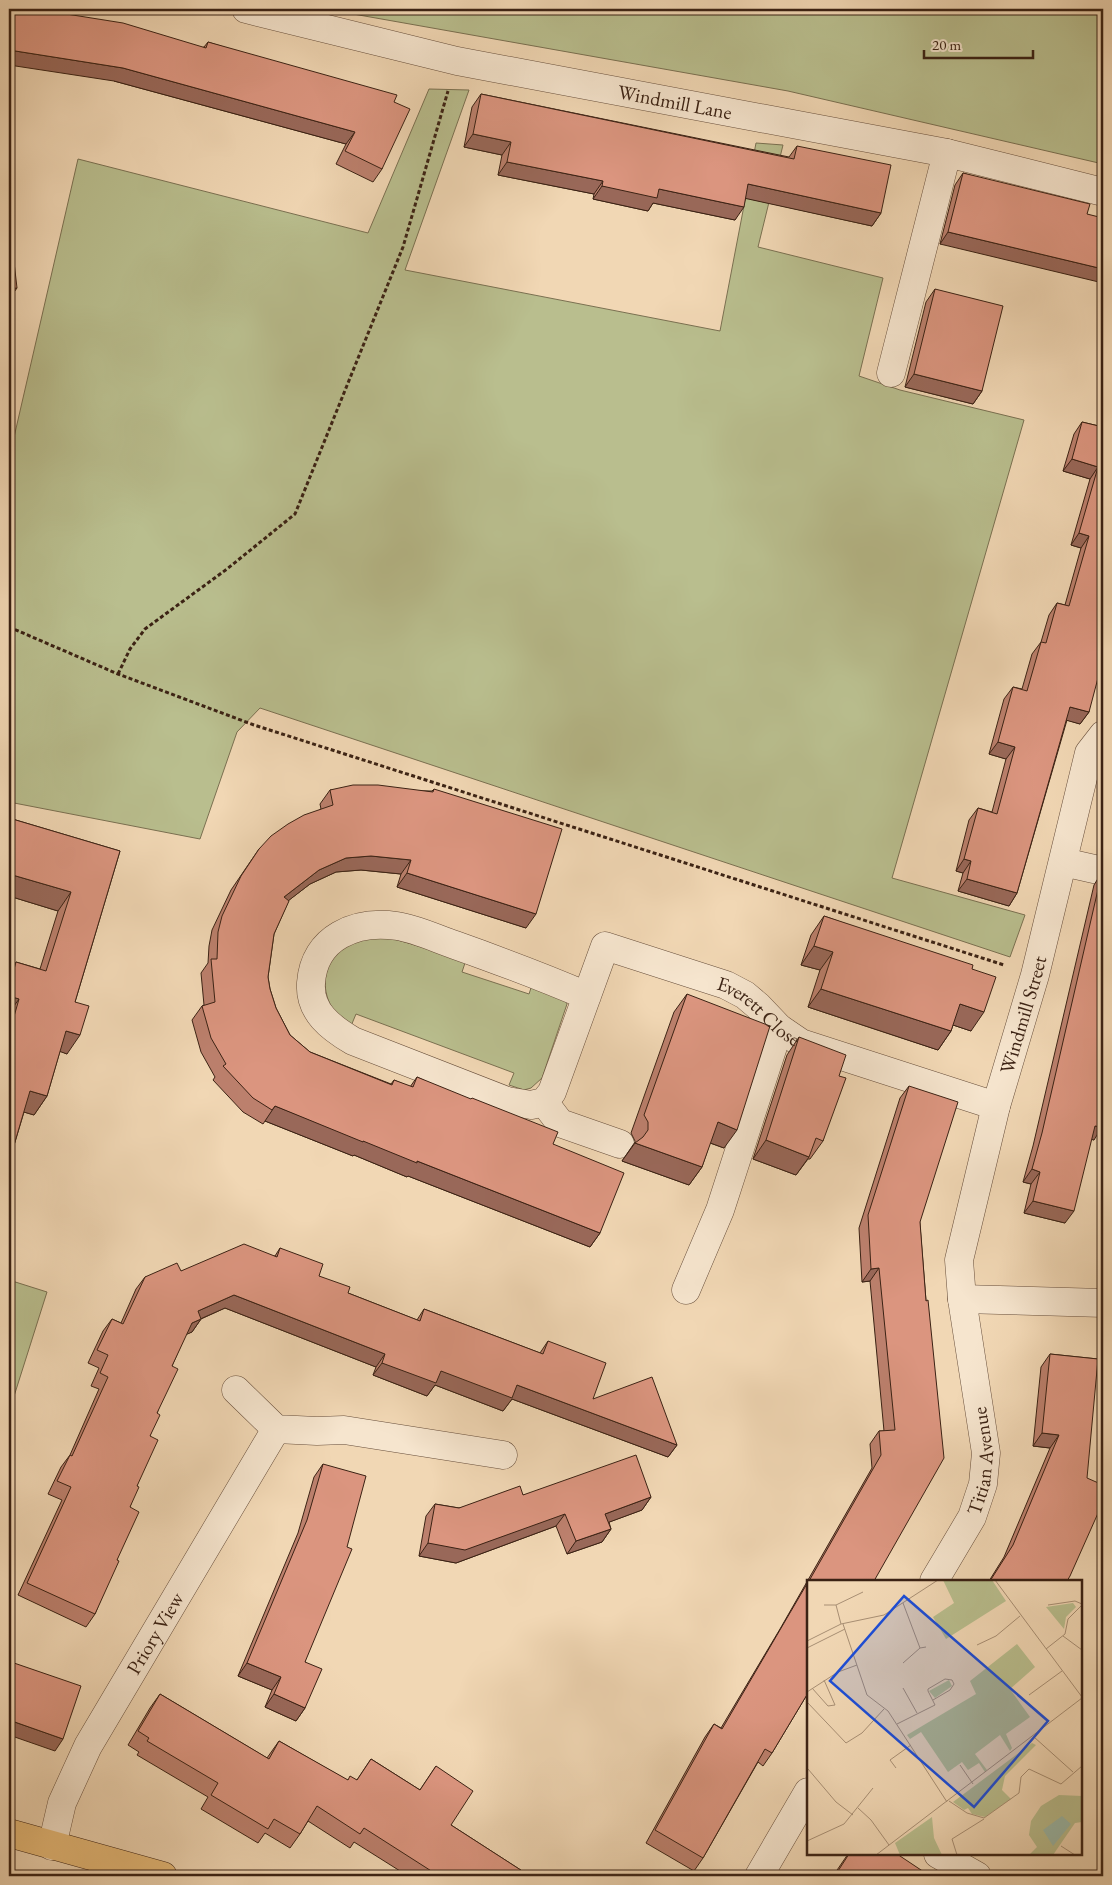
<svg xmlns="http://www.w3.org/2000/svg" width="1112" height="1885" viewBox="0 0 1112 1885" font-family="'EB Garamond',serif">
	<rect width="100%" height="100%" fill="#f1d7b4"/>
	<filter id="stains"><feTurbulence type="fractalNoise" baseFrequency=".004" numOctaves="4"/><feColorMatrix values="0 0 0 0 .2 0 0 0 0 .09 0 0 0 0 .02 0 0 0 .5 -.17"/></filter>
	<radialGradient id="worn" r=".72"><stop offset=".6" stop-color="#630" stop-opacity="0"/><stop offset="1" stop-color="#630" stop-opacity=".3"/></radialGradient>
	<g fill="#b9be8e" stroke="#7a7051">
		<path d="M325,9H1103V164L788,91Z"/>
		<path d="M429,89L469,90L405,270L720,331L756,143L783,145L758,247L883,278L859,376L900,390L1024,420L892,878L1025,915L1010,957L260,708L237,732L200,839L9,802V459L78,159L368,233Z"/>
		<path d="M384,936L466,960L462,972L529,994L533,982L564,997L567,1004L542,1078L531,1088L524,1090L509,1085L514,1073L356,1014L351,1026C319,1008 315,963 349,943C358,938 373,938 384,936Z"/>
		<path d="M9,1280L47,1292L9,1412Z"/>
	</g>
	<g fill="none" stroke-linecap="round" stroke-linejoin="round">
		<g stroke="#684f3c" stroke-width="29">
			<g id="minor">
				<path id="s1" d="M246,9L457,61L947,153L1103,192"/>
				<path d="M891,373L947,153"/>
				<path d="M1063,862L1103,871"/>
				<path id="s2" d="M587,996C543,977 500,961 455,945C437,939 417,929 397,926C356,920 314,937 311,983C309,1012 331,1028 353,1041L507,1101L531,1105L544,1102L552,1092L605,946L726,985L745,995L758,1006L779,1028L801,1043L996,1106"/>
				<path d="M544,1102L560,1123L620,1144"/>
				<path d="M686,1290L720,1210L779,1028"/>
				<path d="M962,1299L1103,1303"/>
				<path d="M236,1390L276,1429L317,1431L344,1430L503,1455"/>
				<path id="s3" d="M934,1581L972,1517L983,1484L986,1453L962,1299L959,1260L996,1106L1035,975L1089,753L1103,735"/>
				<path id="s4" d="M52,1846L62,1803L88,1746L276,1429"/>
				<path d="M938,1854L977,1876"/>
				<path d="M759,1876L808,1792"/>
			</g>
		</g>
		<g stroke="#3b2214" stroke-width="29">
			<path id="major" d="M9,1833L163,1876"/>
		</g>
		<g stroke="#3b2214" stroke-width="3" stroke-dasharray="4 2.5" stroke-linecap="butt">
			<path d="M9,627L118,674L254,725L1004,965"/>
			<path d="M118,674L130,649L145,629L227,569L295,514L403,247L448,91"/>
		</g>
		<use href="#minor" stroke="#f6e5ce" stroke-width="28"/>
		<use href="#major" stroke="#e8bc7a" stroke-width="28"/>
	</g>
	<g fill="#bc806d" stroke="#3b2214">
		<path d="M208,42L394,102L382,169L373,182L336,164L346,144L114,81L204,47Z"/>
		<path d="M481,94L789,157L797,146L881,213L872,226L746,198L735,220L653,203L648,211L593,199L594,194L498,175L502,155L464,147L472,107Z"/>
		<path d="M963,173L1087,214L940,244L955,185Z"/>
		<path d="M935,289L982,391L973,404L905,387L926,302Z"/>
		<path d="M1082,422L1103,427L1089,712L1080,724L1067,720L1017,893L1009,906L958,891L963,873L956,871L969,820L978,808L992,812L1006,759L989,754L1004,699L1013,687L1022,689L1032,654L1041,642L1049,615L1057,603L1065,605L1081,548L1071,545L1090,479L1063,471L1074,434Z"/>
		<path d="M434,789L526,928L397,887L401,874L361,870L336,872L310,884L289,900L274,934L268,977L270,989L276,1008L290,1035L310,1052L391,1084L394,1080L410,1087L417,1077L553,1144L600,1233L590,1247L408,1176L407,1177L354,1155L353,1156L265,1121L263,1124L243,1112L213,1080L215,1077L201,1052L192,1020L202,1006L204,1005L201,973L208,963L209,946L212,930L231,890L259,849L321,809L320,804L330,790L432,791Z"/>
		<path d="M9,818L120,851L75,1002L67,1054L60,1051L47,1096L34,1115L24,1112L9,1162V973L16,962L40,969L58,911L9,896Z"/>
		<path d="M1102,872L1094,1140L1091,1139L1065,1223L1024,1213L1031,1184L1023,1182L1033,1146L1094,885Z"/>
		<path d="M824,916L972,969L971,1031L953,1025L951,1031L938,1050L808,1007L820,970L801,965L811,935Z"/>
		<path d="M687,994L724,1148L710,1143L702,1167L689,1185L622,1161L635,1142V1141L631,1133L674,1012Z"/>
		<path d="M799,1037L839,1076L823,1141L810,1159H808L796,1175L753,1159L787,1055Z"/>
		<path d="M909,1086L926,1301L874,1581H808V1693L772,1753L763,1766L758,1762L703,1858L694,1871L646,1843L705,1737L714,1724L721,1728L780,1629L872,1468L870,1444L879,1431H884L870,1281L862,1282L859,1228L900,1098Z"/>
		<path d="M280,1248L319,1276L348,1293L417,1320L424,1309L540,1353L548,1341L593,1399L677,1445L668,1457L512,1399L503,1411L435,1385L427,1396L373,1375L376,1367L225,1308L201,1319L192,1332L186,1334L172,1366L150,1436L137,1486L130,1507L117,1560L95,1614L86,1627L18,1595L62,1500L48,1494L61,1467L70,1455L99,1389L91,1386L99,1368L88,1363L103,1331L112,1319L121,1323L136,1289L145,1277L275,1256Z"/>
		<path d="M1050,1354L1098,1359L1067,1581H989L1004,1557L1050,1448L1033,1446L1041,1367Z"/>
		<path d="M323,1464L305,1662V1708L296,1721L265,1707L272,1690L238,1676L298,1533L314,1477Z"/>
		<path d="M523,1495L651,1497L642,1510L609,1522L611,1529L602,1542L567,1554L556,1526L456,1563L419,1556L426,1516L435,1504L459,1508Z"/>
		<path d="M160,1694L267,1758L279,1741L347,1780H357L371,1759L420,1790L436,1766L451,1825L530,1876H408L354,1842L350,1848L308,1821L300,1834L290,1848L265,1833L258,1843L201,1809L208,1797L137,1755L139,1752L128,1745L150,1708Z"/>
		<path d="M848,1854H897L921,1876H833Z"/>
	</g>
	<g fill="#996859" stroke="#3b2214">
		<path d="M9,50L123,68L355,132L346,144L114,81L9,65Z"/>
		<path d="M473,134L511,142L502,155L464,147Z"/>
		<path d="M507,162L603,181L594,194L498,175Z"/>
		<path d="M748,184L881,213L872,226L739,197Z"/>
		<path d="M602,186L659,189L744,207L735,220L653,203L648,211L593,199Z"/>
		<path d="M948,232L1103,269V283L940,244Z"/>
		<path d="M17,288L12,295H9V289Z"/>
		<path d="M914,374L982,391L973,404L905,387Z"/>
		<path d="M1072,459L1098,467L1090,479L1063,471Z"/>
		<path d="M1079,533L1089,536L1081,548L1071,545Z"/>
		<path d="M1070,707L1089,712L1080,724L1062,719Z"/>
		<path d="M998,742L1015,747L1006,759L989,754Z"/>
		<path d="M371,856L411,860L401,874L361,870L336,872L310,884L275,911L284,897L319,870L346,858Z"/>
		<path d="M964,859L971,861L963,873L956,871Z"/>
		<path d="M407,873L536,914L526,928L397,887Z"/>
		<path d="M9,874L71,892L58,911L9,896Z"/>
		<path d="M967,879L1017,893L1009,906L958,891Z"/>
		<path d="M814,946L833,952L820,970L801,965Z"/>
		<path d="M821,989L951,1031L938,1050L808,1007Z"/>
		<path d="M9,996L19,999L9,1013Z"/>
		<path d="M960,1004L984,1012L971,1031L947,1023Z"/>
		<path d="M66,1031L80,1035L67,1054L53,1049Z"/>
		<path d="M30,1091L47,1096L34,1115L17,1110Z"/>
		<path d="M275,1106L417,1161L600,1233L590,1247L408,1176L407,1177L354,1155L353,1156L265,1121Z"/>
		<path d="M718,1122L737,1130L724,1148L705,1141Z"/>
		<path d="M1095,1126L1102,1127L1094,1140L1086,1138Z"/>
		<path d="M766,1140L809,1157L796,1175L753,1159Z"/>
		<path d="M635,1143L702,1167L689,1185L622,1161Z"/>
		<path d="M1032,1169L1040,1172L1031,1184L1023,1182Z"/>
		<path d="M1033,1201L1074,1211L1065,1223L1024,1213Z"/>
		<path d="M879,1268L870,1281L862,1282L871,1269Z"/>
		<path d="M234,1295L385,1354L376,1367L225,1308L189,1324L198,1311Z"/>
		<path d="M201,1319L192,1332L183,1336L192,1323Z"/>
		<path d="M382,1363L441,1371L517,1385L677,1445L668,1457L512,1399L503,1411L435,1385L427,1396L373,1375Z"/>
		<path d="M1042,1433L1059,1435L1050,1448L1033,1446Z"/>
		<path d="M651,1497L642,1510L596,1527L605,1514Z"/>
		<path d="M565,1514L556,1526L456,1563L419,1556L428,1543Z"/>
		<path d="M611,1529L602,1542L567,1554L576,1541Z"/>
		<path d="M247,1663L281,1677L272,1690L238,1676Z"/>
		<path d="M274,1694L305,1708L296,1721L265,1707Z"/>
		<path d="M9,1720L63,1739L55,1751L9,1735Z"/>
	</g>
	<g fill="#db957f" stroke="#3b2214">
		<path d="M9,9H35L123,23L206,48L208,42L397,95L394,102L410,109L382,169L345,151L355,132L123,68L9,50Z"/>
		<path d="M481,94L794,159L797,146L891,165L881,213L748,184L744,207L659,189L657,198L602,186L603,181L507,162L511,142L473,134Z"/>
		<path d="M963,173L1090,204L1087,214L1103,218V269L948,232Z"/>
		<path d="M9,236H11L17,288L9,289Z"/>
		<path d="M935,289L1003,306L982,391L914,374Z"/>
		<path d="M1082,422L1103,427V659L1089,712L1070,707L1017,893L967,879L971,861L964,859L978,808L997,814L1015,747L998,742L1013,687L1027,691L1041,642L1046,643L1057,603L1069,606L1089,536L1079,533L1098,467L1072,459Z"/>
		<path d="M353,785H378L433,792L434,789L562,829L536,914L407,873L411,860L371,856L346,858L319,870L284,897L289,901L274,934L268,977L270,989L276,1008L290,1035L310,1052L392,1085L394,1080L413,1087L417,1077L471,1099L472,1098L558,1132L553,1144L624,1173L600,1233L417,1161V1163L363,1141V1142L275,1106L272,1110L253,1098L223,1066L226,1064L211,1038L202,1006L215,1002L211,959H217L218,932L222,916L241,876L259,849L271,836L288,824L304,815L333,805L330,790Z"/>
		<path d="M9,818L120,851L75,1002L89,1006L80,1035L66,1031L47,1096L30,1091L9,1162V1034L19,999L9,996V988L16,962L46,971L71,892L9,874Z"/>
		<path d="M1102,872H1103V1124L1102,1127L1095,1126L1074,1211L1033,1201L1040,1172L1032,1169L1042,1133Z"/>
		<path d="M824,916L973,965L972,969L996,977L984,1012L960,1004L951,1031L821,989L833,952L814,946Z"/>
		<path d="M687,994L770,1026L737,1130L718,1122L702,1167L635,1143L643,1137L648,1130V1122L644,1115Z"/>
		<path d="M799,1037L846,1055L839,1076L846,1078L823,1141L816,1138L809,1157L766,1140Z"/>
		<path d="M909,1086L958,1102L920,1222L926,1301L928,1300L944,1458L874,1581H809L881,1455L879,1431L895,1430L879,1268L871,1269L868,1215Z"/>
		<path d="M244,1244L277,1257L280,1248L323,1264L319,1276L350,1287L348,1293L420,1321L424,1309L543,1354L548,1341L606,1363L593,1399L652,1377L677,1445L517,1385L512,1398L441,1371L436,1383L382,1363L385,1354L234,1295L198,1311L201,1319L192,1323L172,1366L178,1369L157,1413L160,1415L150,1436L158,1440L137,1486L139,1487L130,1507L139,1512L117,1560L119,1561L95,1614L27,1583L71,1487L57,1481L70,1455L72,1456L108,1377L100,1373L108,1355L97,1350L112,1319L123,1324L145,1277L177,1263L181,1271Z"/>
		<path d="M1050,1354L1098,1359L1087,1478L1103,1485V1502L1070,1576L1067,1581H990L1013,1545L1059,1435L1042,1433Z"/>
		<path d="M636,1455L651,1497L605,1514L611,1529L576,1541L565,1514L465,1550L428,1543L435,1504L459,1508L520,1486L523,1495Z"/>
		<path d="M323,1464L366,1476L347,1547L352,1549L305,1662L322,1669L305,1708L274,1694L281,1677L247,1663L307,1520Z"/>
		<path d="M808,1582V1693L772,1753L765,1749L703,1858L655,1830L714,1724L722,1729Z"/>
		<path d="M14,1663L81,1686L63,1739L9,1720V1670L11,1671Z"/>
		<path d="M160,1694L269,1759L279,1741L348,1780L350,1776L357,1780L371,1759L420,1790L436,1766L473,1791L451,1825L530,1876H435L436,1874L364,1828L360,1834L317,1806L300,1834L274,1819L268,1829L211,1795L218,1783L147,1741L149,1738L138,1731Z"/>
		<path d="M849,1854H897L924,1872L921,1876H845H846L838,1871Z"/>
	</g>
	<g text-anchor="middle" stroke-width="4" stroke-linejoin="round" paint-order="stroke">
		<g font-size="20" fill="#3b2214" stroke="#f6e5ce">
			<text dy="7" stroke="none"><textPath href="#s1" startOffset="439">Windmill Lane</textPath></text>
			<text dy="7" stroke="none"><textPath href="#s2" startOffset="936">Everett Close</textPath></text>
			<text dy="7" stroke="none"><textPath href="#s3" startOffset="589">Windmill Street</textPath></text>
			<text dy="7" stroke="none"><textPath href="#s3" startOffset="132">Titian Avenue</textPath></text>
			<text dy="7" stroke="none"><textPath href="#s4" startOffset="238">Priory View</textPath></text>
		</g>
	</g>
	<g transform="translate(807 1580)">
		<rect width="275" height="275" fill="#f1d7b4"/>
		<path d="M136,0H185L199,21L139,59L126,37L147,23ZM266,23L269,27L259,37L257,49L239,27ZM210,64L228,87L203,109L223,137L199,154L205,168L203,171L193,155L168,174L180,190L178,192L172,183L161,190L155,182L141,192L114,152L103,159L100,155L169,114L163,101ZM142,100L145,106L128,118L122,111ZM225,163L229,165L198,196L195,210L204,219L178,237L165,234L161,228L157,230L146,222ZM252,215L275,216V242L268,243L246,275H222L230,267L222,255L224,241L234,226ZM125,237L127,258L135,275H93L88,263Z" fill="#b9be8e"/>
		<path d="M255,236L264,244L246,266L236,250Z" fill="#9bbaaa"/>
		<path fill="none" stroke="#a88f74" stroke-width="1" d="M188,0L275,117M96,23L113,68M17,25H29L34,44M29,25L56,12M241,25L268,21L275,24M36,44L60,115L81,131L140,222M256,56L275,70M0,61L34,44L77,35L131,0M170,65L189,56L213,36M0,68L38,49M239,69L258,54L261,39L275,25M96,83L113,68L119,67M5,108L21,126L28,125L17,100M96,108L110,133M0,112L31,92L50,85M222,115L255,91M0,122L39,163L55,153L77,129M90,144L128,125L121,111V109L138,99L145,100L147,104L143,110L126,120M227,157L266,192M153,185L166,204M89,188L83,180L104,165M1,189L29,222L46,235M142,221L160,233L177,238L212,213L214,197L222,189L254,204L275,186M51,228L64,240L82,265M0,261L37,244L66,208M254,266L268,275M69,275L275,118M150,275L145,259L177,239"/>
		<path fill="#1d4ed8" fill-opacity="0.15" stroke="#1d4ed8" stroke-width="2.5" d="M97,16L241,141L167,227L23,101Z"/>
		<rect width="275" height="275" fill="none" stroke="#3b2214" stroke-width="2.5"/>
	</g>
	<rect width="1112" height="1885" fill="none" stroke="#f1d7b4" stroke-width="30"/>
	<rect x="10" y="10" width="1092" height="1865" fill="none" stroke="#3b2214" stroke-width="2.5"/>
	<rect x="15" y="15" width="1082" height="1855" fill="none" stroke="#3b2214"/>
	<path d="M924 50v8h109v-8" fill="none" stroke="#3b2214" stroke-width="2.5"/>
	<text x="932" y="50" font-size="15" fill="#3b2214" stroke="#f6e5ce" stroke-width="4" paint-order="stroke">20 m</text>
	<rect width="100%" height="100%" filter="url(#stains)"/>
	<rect width="100%" height="100%" fill="url(#worn)"/>
</svg>
